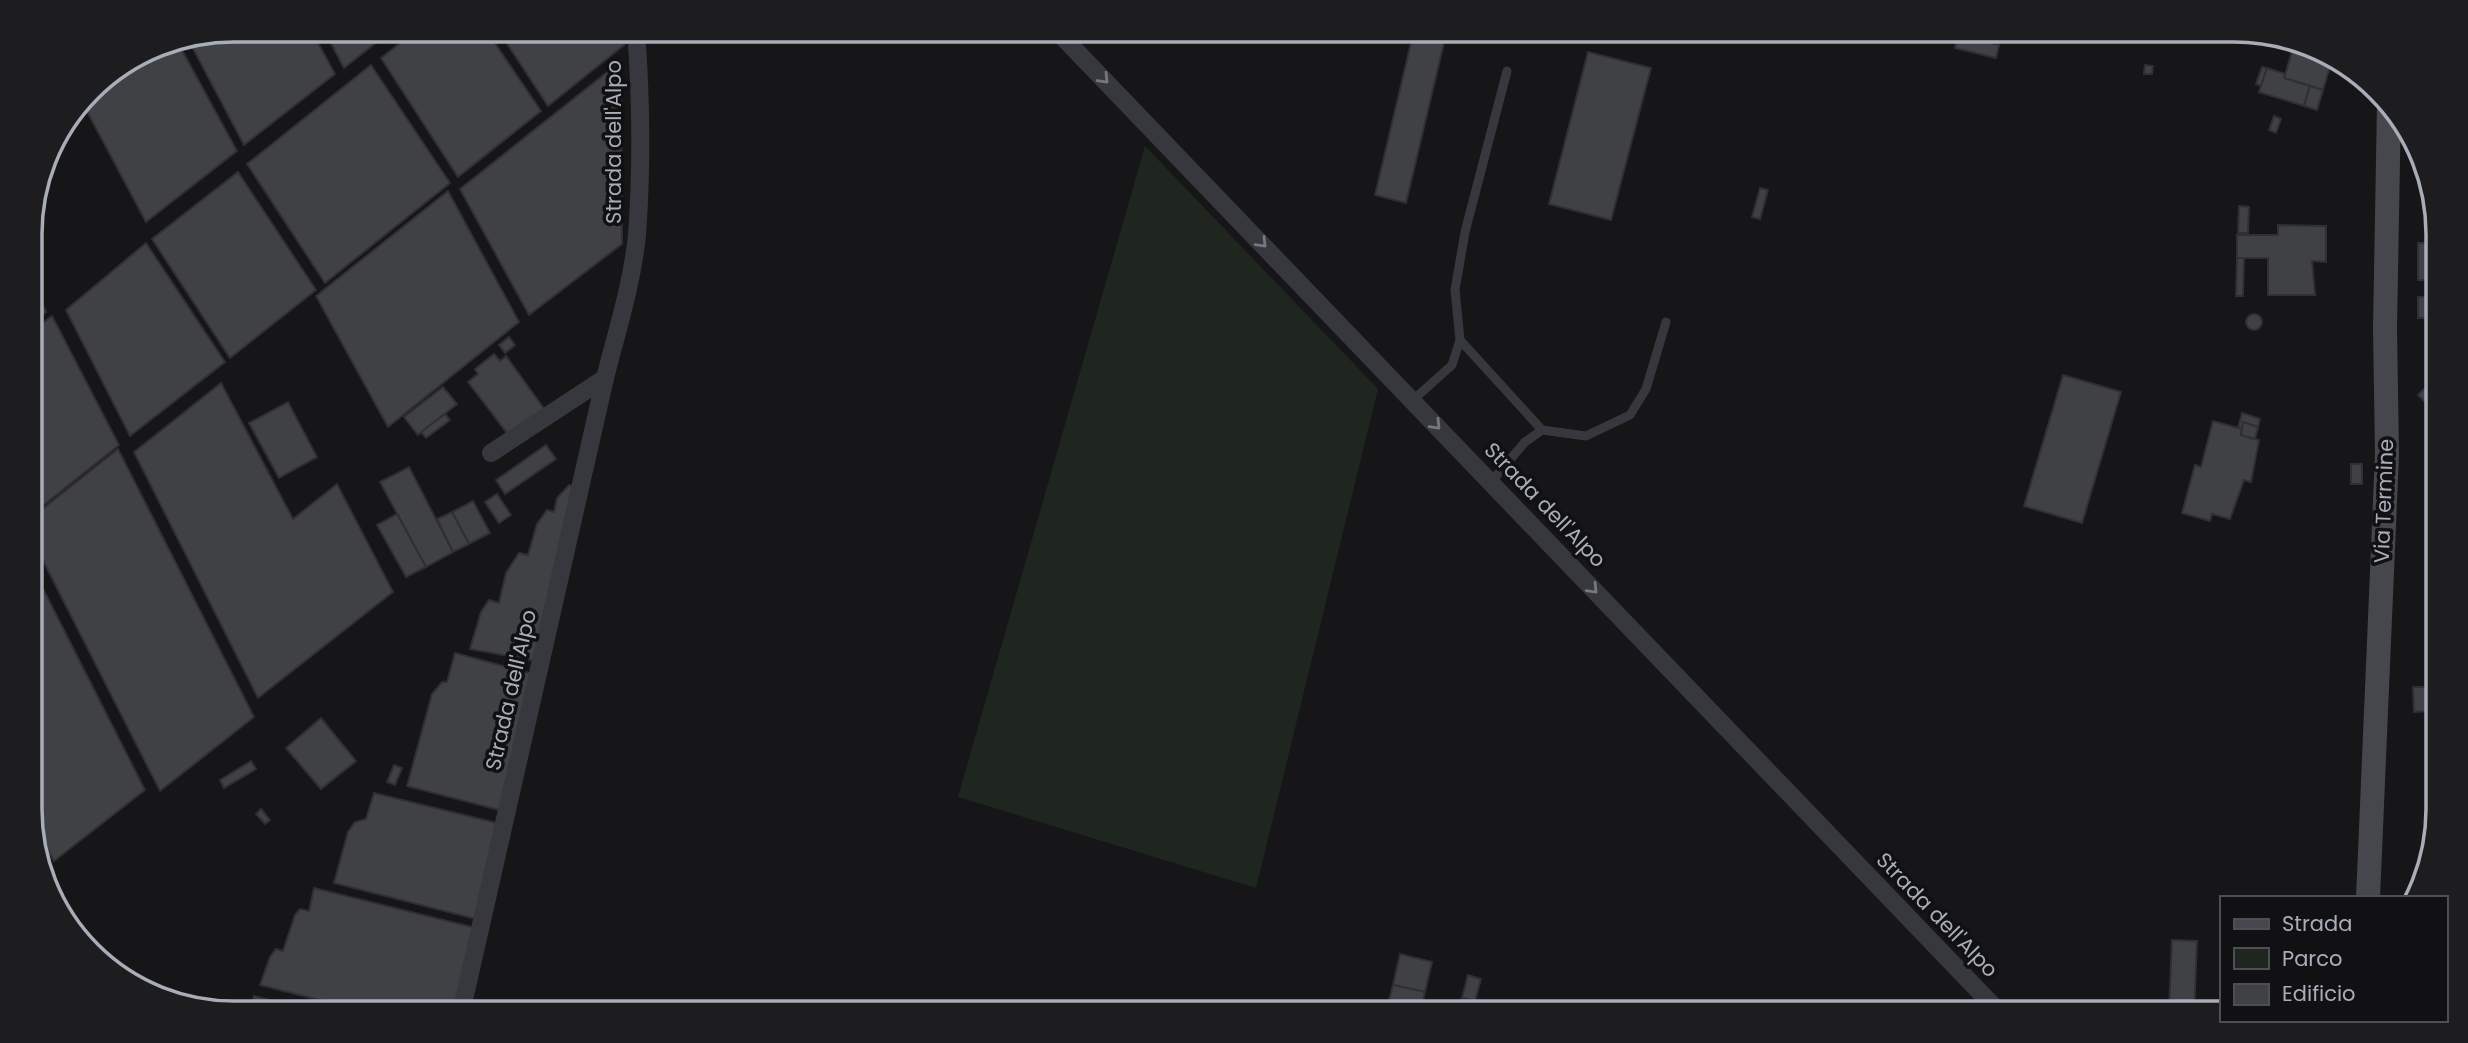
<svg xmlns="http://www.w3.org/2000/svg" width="2468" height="1043" viewBox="0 0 2468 1043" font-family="Poppins,sans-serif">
	<rect width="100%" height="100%" fill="#161618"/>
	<path fill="#1e261f" d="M1145,146L1378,389L1256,888L958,797Z"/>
	<g fill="#404145" stroke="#303034" stroke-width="2">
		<path d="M234,30H311L335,74L244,145L188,39Z"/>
		<path d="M324,30H392L344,68Z"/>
		<path d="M417,30H486L541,111L458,177L381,58Z"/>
		<path d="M498,30H622L629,41L548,106Z"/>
		<path d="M1414,30H1447L1406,203L1375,195Z"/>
		<path d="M1958,35L1999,45L1996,58L1955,48Z"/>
		<path d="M177,41L237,151L146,222L82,102L99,81L156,45Z"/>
		<path d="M2295,42L2312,45L2332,60L2323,90L2284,78Z"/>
		<path d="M1588,52L1651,68L1611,220L1549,204Z"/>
		<path d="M621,61L622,244L529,315L460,189Z"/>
		<path d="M371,65L450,183L325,283L247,164Z"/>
		<path d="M2145,65L2153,66L2152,74H2144Z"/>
		<path d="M2262,67L2267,68L2261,86L2256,84Z"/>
		<path d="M2267,68L2285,74L2284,78L2310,86L2304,106L2259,92Z"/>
		<path d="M2310,86L2323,90L2317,110L2304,106Z"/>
		<path d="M2274,116L2281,119L2276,133L2269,130Z"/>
		<path d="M238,172L316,290L230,358L152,239Z"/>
		<path d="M1760,188L1768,190L1760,219L1752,217Z"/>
		<path d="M448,191L519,322L388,427L316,296Z"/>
		<path d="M2239,206L2249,207L2248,233H2238Z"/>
		<path d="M2278,225L2326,226V262L2312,261L2315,295H2268V258H2237V235H2278Z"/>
		<path d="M146,243L225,362L130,436L66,310Z"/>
		<rect x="2418" y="243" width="19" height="37"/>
		<path d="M2237,258H2244L2243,296H2236Z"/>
		<path d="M30,280L46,312L30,325Z"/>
		<rect x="2418" y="297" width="19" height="21"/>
		<circle cx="2254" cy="322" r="8"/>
		<path d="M52,316L119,445L31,515L30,333Z"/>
		<path d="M509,337L515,345L505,353L499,345Z"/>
		<path d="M494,354L500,361L506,356L545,410L510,437L468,382L478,374L475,369Z"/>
		<path d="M2063,375L2121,392L2082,523L2024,506Z"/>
		<path d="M2437,376V406L2433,410L2418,395Z"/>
		<path d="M221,383L293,519L337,484L393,592L258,698L134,452Z"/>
		<path d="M443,387L457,404L418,435L404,417Z"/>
		<path d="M288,402L317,457L279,478L249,423Z"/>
		<path d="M2242,413L2260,419L2258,427L2243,422L2242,429L2238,428Z"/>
		<path d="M445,414L450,420L426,438L421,432Z"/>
		<path d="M2213,421L2242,429L2241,435L2259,440L2251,482L2244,480L2230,519L2212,514L2210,521L2182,513L2195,465L2201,467Z"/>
		<path d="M2243,422L2258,427L2255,439L2241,435Z"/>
		<path d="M546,445L556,459L505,494L496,480Z"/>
		<path d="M118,449L254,717L160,791L31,537V518Z"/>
		<rect x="2351" y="464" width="11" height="20"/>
		<path d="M409,467L453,552L426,567L380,482Z"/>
		<path d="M569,485L577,487L537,661L470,649L481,612L489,600L499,603L506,573L519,553L528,555L537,524L547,510L554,512L557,498Z"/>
		<path d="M497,494L511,515L499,523L485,502Z"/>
		<path d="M473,501L490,533L469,544L452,512Z"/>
		<path d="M452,512L469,544L453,552L437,519Z"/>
		<path d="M397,514L426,567L406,577L377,525Z"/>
		<path d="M31,565L145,790L54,861L32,821Z"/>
		<path d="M455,653L533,674L503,811L407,786L432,694L442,682H447Z"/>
		<path d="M2413,687H2438V735H2431L2430,711L2414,712Z"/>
		<path d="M321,718L356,761L321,789L286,748Z"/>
		<path d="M251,761L256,769L224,788L220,780Z"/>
		<path d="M394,765L402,768L395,785L387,782Z"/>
		<path d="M374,793L501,824L480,920L334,883L348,832L355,822L366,819Z"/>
		<path d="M261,809L270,820L265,824L256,814Z"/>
		<path d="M314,888L476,928L457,1013H371L260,985L270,957L276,949L283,951L295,915L300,909L309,911Z"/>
		<path d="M2172,940L2197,941L2194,1013H2169Z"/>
		<path d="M1400,954L1432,962L1425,992L1393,985Z"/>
		<path d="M1468,975L1481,979L1475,1001L1462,998Z"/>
		<path d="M1393,985L1425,992L1420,1013L1387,1008Z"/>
		<path d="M254,996L322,1013H238L240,1005L251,1009Z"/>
		<path d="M1462,998L1480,1002L1477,1013H1458Z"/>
		<path d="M1387,1008L1408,1013H1386Z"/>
	</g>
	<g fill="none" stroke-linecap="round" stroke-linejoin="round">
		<g stroke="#37383d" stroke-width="9">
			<path d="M1460,340L1542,430"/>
			<path d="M1413,400L1452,365L1460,340L1455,290L1465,232L1507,71"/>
			<path d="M1491,482L1525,442L1542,430L1586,436L1630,415L1646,389L1666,322"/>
		</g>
		<g stroke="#37383d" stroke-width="18">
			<path d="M1056,30L2000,1013"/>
			<path d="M491,453L605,378"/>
			<path d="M461,1013L605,378C617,331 632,284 637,235C642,167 641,97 636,30"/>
		</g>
		<path stroke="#45474d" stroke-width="24" d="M2368,898L2387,455L2385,328L2389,104"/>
	</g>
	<defs><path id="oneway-chevron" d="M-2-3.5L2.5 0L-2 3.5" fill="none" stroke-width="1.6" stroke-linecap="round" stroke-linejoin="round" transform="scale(1.75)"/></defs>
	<g stroke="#757881">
		<use href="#oneway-chevron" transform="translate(1104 79) rotate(46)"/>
		<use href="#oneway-chevron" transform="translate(1262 243) rotate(46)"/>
		<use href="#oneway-chevron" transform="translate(1436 425) rotate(46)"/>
		<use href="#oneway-chevron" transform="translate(1593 589) rotate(46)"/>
	</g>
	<g text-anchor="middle" stroke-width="7" stroke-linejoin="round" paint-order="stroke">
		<g font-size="21" fill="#a8adb8" stroke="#111113">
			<text transform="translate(614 142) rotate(-90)" y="7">Strada dell'Alpo</text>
			<text transform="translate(2384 501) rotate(-88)" y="7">Via Termine</text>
			<text transform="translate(1545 505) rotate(46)" y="7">Strada dell'Alpo</text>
			<text transform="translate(511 690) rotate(-77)" y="7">Strada dell'Alpo</text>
			<text transform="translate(1937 915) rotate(46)" y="7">Strada dell'Alpo</text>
		</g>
	</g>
	<path d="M0 0H2468V1043H0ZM234 42H2234A192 192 0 0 1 2426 234V809A192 192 0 0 1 2234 1001H234A192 192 0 0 1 42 809V234A192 192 0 0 1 234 42Z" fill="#1d1d20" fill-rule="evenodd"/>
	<path fill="none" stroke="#a8adb8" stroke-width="3.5" d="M234 42H2234A192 192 0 0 1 2426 234V809A192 192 0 0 1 2234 1001H234A192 192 0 0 1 42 809V234A192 192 0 0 1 234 42Z"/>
	<rect x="2220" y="896" width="228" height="126" fill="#111113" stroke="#4d4f55" stroke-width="2"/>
	<rect x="2234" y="919" width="35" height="10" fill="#45474d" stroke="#4d4f55" stroke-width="2"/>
	<text x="2282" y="931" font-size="21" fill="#a8adb8">Strada</text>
	<rect x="2234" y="948" width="35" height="21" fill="#1e261f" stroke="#4d4f55" stroke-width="2"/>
	<text x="2282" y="966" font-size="21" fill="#a8adb8">Parco</text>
	<rect x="2234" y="984" width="35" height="21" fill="#404145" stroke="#4d4f55" stroke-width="2"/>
	<text x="2282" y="1001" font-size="21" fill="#a8adb8">Edificio</text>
</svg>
